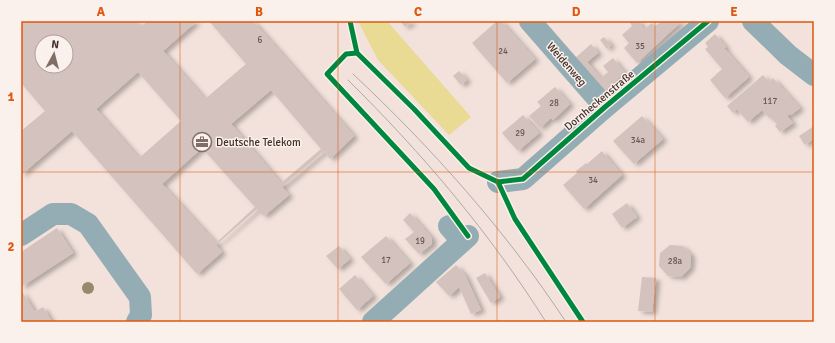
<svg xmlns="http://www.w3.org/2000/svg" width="835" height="343" viewBox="0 0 835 343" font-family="Signika,sans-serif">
	<defs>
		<filter id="shadow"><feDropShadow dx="4.5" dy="2.5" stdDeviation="2" flood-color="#0004"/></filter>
	</defs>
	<rect width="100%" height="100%" fill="#f2e2db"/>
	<path fill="#e9da94" d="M358,21H387L471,117L449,135L378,60Z"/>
	<g fill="#d3c2be" fill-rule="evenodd" filter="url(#shadow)">
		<path d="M21,21H136L141,27L147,21H197L163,51L205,99L246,64L209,21H253L354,136L330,159L324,151L282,187L289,195L264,216L257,209L216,245L222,252L197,274L72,131L21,175V131L45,111L21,83ZM42,42H66V66H42ZM138,72L181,121L139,158L96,109ZM271,90L321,149L281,183L231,124ZM202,148L255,207L216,243L162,184Z"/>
		<path d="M400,21H413L405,27Z"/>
		<path d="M497,21H501L535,59L507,83L472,43Z"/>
		<path d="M629,21H640L639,22L644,29L652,23L655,26L662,21H682L637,63L624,48L629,43L622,35L632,26Z"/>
		<path d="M715,34L726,47L724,48L749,77L725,98L710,80L722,69L705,49L708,47L705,43Z"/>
		<path d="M604,37L611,45L607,49L600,40Z"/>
		<path d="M591,44L598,53L587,62L601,78L608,72L603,66L613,58L625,73L603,92L574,59Z"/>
		<path d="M459,71L467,80L461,85L453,76Z"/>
		<path d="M763,75L769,82L773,78L800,108L791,115L790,114L787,116L793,123L780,132L775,126L777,124L770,117L769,118L762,110L748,122L737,109L733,113L727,106Z"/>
		<path d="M555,87L570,104L553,120L551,118L540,128L529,116L541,106L537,102Z"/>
		<path d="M523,115L539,133L518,151L502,133Z"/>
		<path d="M642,116L663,139L634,164L613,141Z"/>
		<path d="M814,126V139L805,145L799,136Z"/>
		<path d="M602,151L622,175L584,209L563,185L577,173L576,171L586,163L587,164Z"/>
		<path d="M627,203L637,217L622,228L612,214Z"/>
		<path d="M410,213L432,238V244L419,254L405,239L414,232L403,220Z"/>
		<path d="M57,228L73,253L21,287V252Z"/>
		<path d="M386,236L410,263L386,284L361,257Z"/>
		<path d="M670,245L683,246L691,255L690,268L681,277L668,276L659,266L660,253Z"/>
		<path d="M339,246L350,259L338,269L326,256Z"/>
		<path d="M456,265L465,275L481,310L471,314L459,287L449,296L436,282Z"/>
		<path d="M485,273L500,297L491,303L476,278Z"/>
		<path d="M355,275L373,296L357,310L339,289Z"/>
		<path d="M642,277L656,278L652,312L638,311Z"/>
		<path d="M21,290L35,312L43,307L52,322H21Z"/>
	</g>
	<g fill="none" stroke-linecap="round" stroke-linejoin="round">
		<g stroke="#94acb3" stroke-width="22">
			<path d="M530,21L605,107"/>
			<path d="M753,21L788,55L814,75"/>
			<path d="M498,182L523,179L605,107L708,21"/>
			<path d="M449,226L462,241"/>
			<path d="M21,235L53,214H71L88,224L140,297L141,315L137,322"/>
			<path d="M373,322L468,236"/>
		</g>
		<g stroke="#a9acac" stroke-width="1">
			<path d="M353,74C432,148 506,231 566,322"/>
			<path d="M348,80C422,153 490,233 546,322"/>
		</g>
		<g stroke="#faf0ec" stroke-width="8">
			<g id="cycleway">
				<path d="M350,21L357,53L414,109L469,168L498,182"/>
				<path d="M357,53L346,54L327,74L434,189L468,236"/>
				<path d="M498,182L523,179L605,107L708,21"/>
				<path d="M498,182L515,219L583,322"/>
			</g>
		</g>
		<use href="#cycleway" stroke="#00873e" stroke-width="5"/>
	</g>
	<circle fill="#958b6a" cx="88" cy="288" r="6"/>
	<path fill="none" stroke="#e0570d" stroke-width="1" stroke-opacity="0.55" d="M180,21V322M338,21V322M497,21V322M655,21V322M21,172H814"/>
	<defs>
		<g id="office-ring" transform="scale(1)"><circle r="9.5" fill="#faf0ec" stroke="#806e67" stroke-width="1.5"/><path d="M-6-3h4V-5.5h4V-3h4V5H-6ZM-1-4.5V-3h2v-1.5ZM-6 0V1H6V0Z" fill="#806e67"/></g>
	</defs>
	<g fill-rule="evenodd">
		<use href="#office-ring" x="202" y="142"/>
	</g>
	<g text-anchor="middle" stroke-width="3" stroke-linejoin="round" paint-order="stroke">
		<g font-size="9" fill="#67544e">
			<text x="260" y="43">6</text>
			<text x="640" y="49">35</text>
			<text x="503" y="54">24</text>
			<text x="770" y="104">117</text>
			<text x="554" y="106">28</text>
			<text x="520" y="136">29</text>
			<text x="638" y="143">34a</text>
			<text x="593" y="183">34</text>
			<text x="420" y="244">19</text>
			<text x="386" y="263">17</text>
			<text x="675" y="264">28a</text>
		</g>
		<g font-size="11" fill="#433029" stroke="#faf0ec">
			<text transform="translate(567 64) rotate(49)" y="4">Weidenweg</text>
			<text transform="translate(599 100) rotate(-40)" y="4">Dornheckenstraße</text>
		</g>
		<g font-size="11" fill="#433029" stroke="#faf0ec" text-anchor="start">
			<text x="216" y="146">Deutsche Telekom</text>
		</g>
	</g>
	<rect width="835" height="343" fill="none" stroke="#faf0ec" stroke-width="44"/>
	<g transform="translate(54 54) rotate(7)"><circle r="19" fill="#faf0ec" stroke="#b1a39e"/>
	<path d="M0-3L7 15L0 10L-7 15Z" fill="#806e67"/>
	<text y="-6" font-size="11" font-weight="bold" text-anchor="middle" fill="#433029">N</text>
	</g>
	<rect x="22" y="22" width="791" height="299" fill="none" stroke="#e0570d" stroke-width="1.5"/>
	<g font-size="13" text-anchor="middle" font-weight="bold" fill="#e0570d">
		<text x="101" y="16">A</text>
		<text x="259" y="16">B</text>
		<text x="418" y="16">C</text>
		<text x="576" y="16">D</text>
		<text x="734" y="16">E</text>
		<text x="11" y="101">1</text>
		<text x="11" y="251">2</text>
	</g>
</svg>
